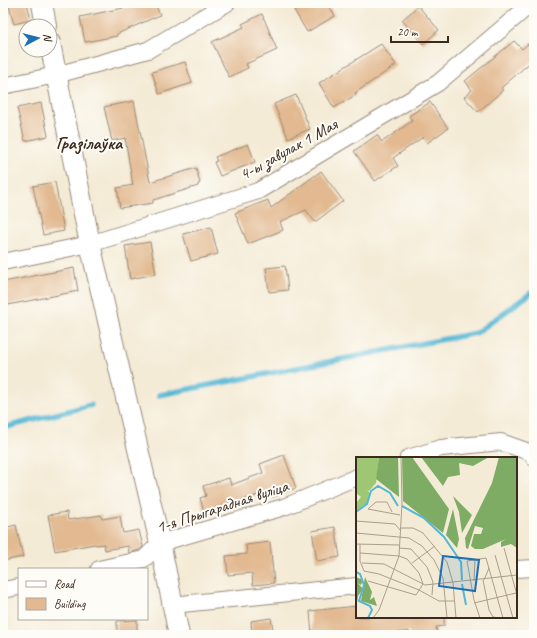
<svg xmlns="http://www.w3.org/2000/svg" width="537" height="638" viewBox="0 0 537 638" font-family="Caveat,sans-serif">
	<rect width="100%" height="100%" fill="#fdfcf7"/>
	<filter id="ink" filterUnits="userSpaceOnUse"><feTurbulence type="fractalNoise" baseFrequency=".025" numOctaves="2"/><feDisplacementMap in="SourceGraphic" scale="8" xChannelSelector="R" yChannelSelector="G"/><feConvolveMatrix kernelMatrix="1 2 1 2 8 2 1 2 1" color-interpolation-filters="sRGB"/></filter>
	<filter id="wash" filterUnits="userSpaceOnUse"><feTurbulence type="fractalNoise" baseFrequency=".012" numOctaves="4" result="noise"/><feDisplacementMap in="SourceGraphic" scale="16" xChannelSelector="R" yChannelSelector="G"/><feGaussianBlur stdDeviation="0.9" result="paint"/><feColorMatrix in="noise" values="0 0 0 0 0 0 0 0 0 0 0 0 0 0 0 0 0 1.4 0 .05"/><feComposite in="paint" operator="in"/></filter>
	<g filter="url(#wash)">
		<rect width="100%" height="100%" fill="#f4ebd6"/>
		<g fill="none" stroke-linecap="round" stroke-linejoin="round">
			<g stroke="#55b7d4" stroke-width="5.5">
				<path d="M159,395L476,333L534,291"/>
				<path d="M3,428L91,405"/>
			</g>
		</g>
		<g id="blocks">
			<g fill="#e2b990">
				<path d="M8,3H27L31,20L14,24Z"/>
				<path d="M131,3H155L160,15L117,34V36L85,42L80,17L133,6Z"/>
				<path d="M306,3H327L335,16L307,32L294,10Z"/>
				<path d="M418,6L439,30L423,44L402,20Z"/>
				<path d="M262,14L277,50L246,64L248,68L229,77L212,42L244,27L242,24Z"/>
				<path d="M534,39V59L501,88L503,90L478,112L464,97L472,90L465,81L514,41L522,49Z"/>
				<path d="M381,44L396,65L355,93L356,95L334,108L319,83Z"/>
				<path d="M185,62L192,83L159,94L152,72Z"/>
				<path d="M296,95L310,129L288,138L274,104Z"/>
				<path d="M134,101L150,182L196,168L200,183L198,184V186L153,200V203L120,208L117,188L133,185L125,138L112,141L104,107Z"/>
				<path d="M430,102L448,128L427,143L423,137L393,158L398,166L375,181L354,151L377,135L382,142L412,121L409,116Z"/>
				<path d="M41,103L48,136L25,141L17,108Z"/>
				<path d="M248,144L255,162L220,176L214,162L217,161L215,157Z"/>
				<path d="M321,171L343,201L315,222L306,210L280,222L283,230L248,244L235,213L268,200L271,208Z"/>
				<path d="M55,182L64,231L43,235L33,186Z"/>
				<path d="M211,227L218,254L191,261L183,234Z"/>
				<path d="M150,242L156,274L130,279L125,246Z"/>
				<path d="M285,266L288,290L269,292L266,268Z"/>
				<path d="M74,268L78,291L3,306V282Z"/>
				<path d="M284,455L296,488L273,497L271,491L204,512L200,498L206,496L203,486L229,478L231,485L263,473L260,464Z"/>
				<path d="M67,512L68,520L101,515L102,519L120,516L123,533L139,530L143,547L139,550L129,553L128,546L105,550L104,544L96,545L95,544L55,551L48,515Z"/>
				<path d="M16,525L23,557L3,561V528Z"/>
				<path d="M335,527L340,557L317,561L312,531Z"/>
				<path d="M270,542L274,583L253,585L252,573L228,575L226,556L247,554L246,545Z"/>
				<path d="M357,606V617H444V626L436,627L437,635H409V631L383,635H312L310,611Z"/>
				<path d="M271,618L274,635H252L251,621Z"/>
				<path d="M137,620V635H117V621Z"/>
			</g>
		</g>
	</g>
	<g filter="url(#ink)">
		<use href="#blocks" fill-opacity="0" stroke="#988a7a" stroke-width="1"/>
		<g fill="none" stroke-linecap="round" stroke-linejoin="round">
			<g stroke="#988a7a" stroke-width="18">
				<g id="minor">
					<path d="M3,86L56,75L148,50L227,3"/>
					<path d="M3,262L90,244L258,191L438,83L532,3"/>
					<path d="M408,458L441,448L501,442L532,453L534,458"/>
					<path d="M99,569L144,559L160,543L284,507L357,477"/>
					<path d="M516,569L534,568"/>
					<path d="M3,590L19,587"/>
					<path d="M172,605L357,586"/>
				</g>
			</g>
			<g stroke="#988a7a" stroke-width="22">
				<g id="tertiary">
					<path d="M42,3L46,26"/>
					<path d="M50,43L90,244L160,543L179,635"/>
				</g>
			</g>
			<use href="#minor" stroke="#fff" stroke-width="16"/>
			<use href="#tertiary" stroke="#fff" stroke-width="20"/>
		</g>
	</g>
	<g text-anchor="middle" stroke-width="4" stroke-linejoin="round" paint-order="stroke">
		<g font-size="17" fill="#3b2a1e" stroke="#fdfcf7">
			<text transform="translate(288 149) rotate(-29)" y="6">4-ы завулак 1 Мая</text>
			<text transform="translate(222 506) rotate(-18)" y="6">1-я Прыгарадная вуліца</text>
		</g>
		<g font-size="18" font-weight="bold" fill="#3b2a1e" stroke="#fdfcf7">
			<text x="89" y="149">Гразілаўка</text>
		</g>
	</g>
	<g transform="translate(356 457)">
		<rect width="161" height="161" fill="#f4ebd6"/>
		<path d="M0,0H23L20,26L13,34L11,33L14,36L11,46L0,54V46L5,40L0,36Z" fill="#9ec773"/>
		<path d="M23,0H42L43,40L20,22ZM46,0H56L93,52L87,76L47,44ZM65,0H133L117,9L103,6L104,18L92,20L87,29ZM143,0H161V91L155,87L145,90V85L150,82L127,92H119L115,89L118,77H125L127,71L119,69L112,92L110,91L109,81L136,26ZM97,39L116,58L106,76L103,55ZM97,52L103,82L101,91L90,78ZM0,120L7,123L5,128L2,126L7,132L2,139L1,146ZM9,120L16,135L14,143L18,140L21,149L5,144Z" fill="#7eac65"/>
		<path fill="none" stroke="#55b7d4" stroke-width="2" d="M46,49L68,61L88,80L105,105L106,123M0,55L11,47L15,34L22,29L34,36L42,49M0,115L4,117L8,128L3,144L14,149L16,153L12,161M106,127L110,148"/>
		<path fill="none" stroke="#aa9e8c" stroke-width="1" d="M36,55L31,45H20L12,52L44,58M0,64L39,67L44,73M44,71H57L67,76L91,105L97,126L100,161M0,76L53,81L66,89L78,103L87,121L91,161M0,87L43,88M4,87V104L8,114L23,117L63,133L83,144H99M43,91L55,92L71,110L77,125L76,138M148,91L161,138M4,96L43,99L51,102L63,116L67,127M139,98L157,161M6,106L28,107L69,128L161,118M56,106L79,89M127,123L133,153L137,160L143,161M128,123L133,111M12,124L60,138L67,127M118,124L119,102M118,146L160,136M17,161L23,153L43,99L46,47L45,0M124,161L118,143L111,104L130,101L147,161"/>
		<path fill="#1f6fb2" fill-opacity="0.15" stroke="#1f6fb2" stroke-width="2" d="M87,99L123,103L119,134L83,129Z"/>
		<rect width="161" height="161" fill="none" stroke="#3b2a1e" stroke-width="2"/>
	</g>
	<rect width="537" height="638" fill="none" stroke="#fdfcf7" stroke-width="16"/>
	<rect x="18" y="568" width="130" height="52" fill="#fdfcf7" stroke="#afa8a0"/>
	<rect x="26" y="581" width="20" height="6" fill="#ffffff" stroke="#afa8a0"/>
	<text x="54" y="588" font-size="12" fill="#3b2a1e">Road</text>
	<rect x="26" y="598" width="20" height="12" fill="#e2b990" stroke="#afa8a0"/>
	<text x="54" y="608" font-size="12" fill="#3b2a1e">Building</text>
	<g transform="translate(38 38) rotate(83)"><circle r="19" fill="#fdfcf7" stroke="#afa8a0"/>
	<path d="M0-3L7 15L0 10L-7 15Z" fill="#1f6fb2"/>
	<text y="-6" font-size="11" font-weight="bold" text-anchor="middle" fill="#3b2a1e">N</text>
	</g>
	<path d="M391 36v6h57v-6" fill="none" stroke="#3b2a1e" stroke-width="2"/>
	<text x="397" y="36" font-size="12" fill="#3b2a1e" stroke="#fdfcf7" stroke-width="3" paint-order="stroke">20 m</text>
</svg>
